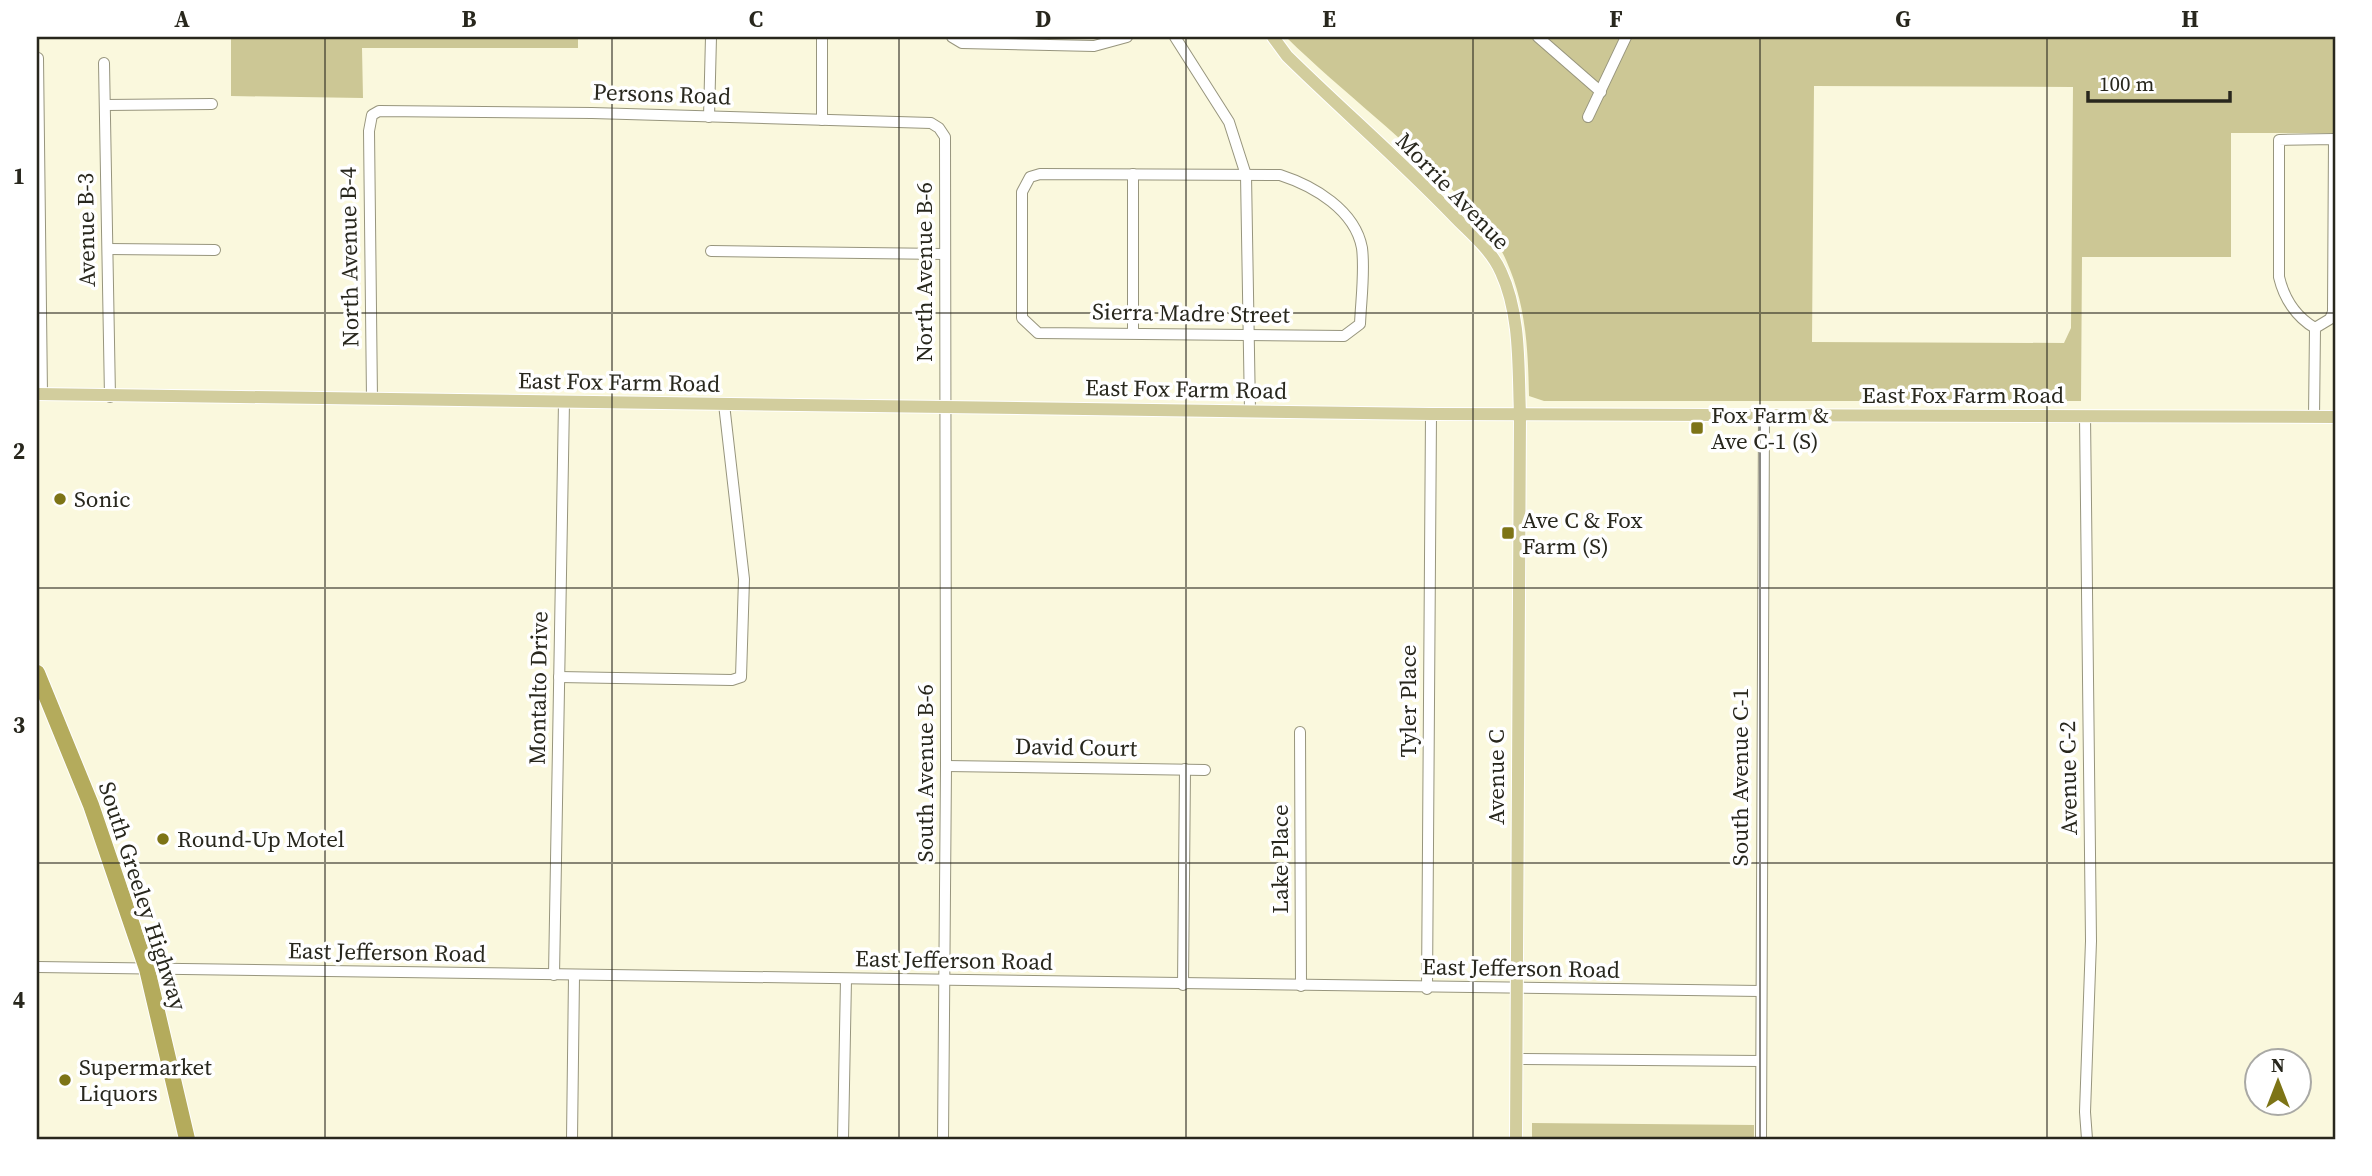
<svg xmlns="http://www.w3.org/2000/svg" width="2372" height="1176" viewBox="0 0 2372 1176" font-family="'Source Serif 4',serif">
	<rect width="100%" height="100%" fill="#faf8dd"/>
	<g fill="#ccc795" fill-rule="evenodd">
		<path d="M231,37H578V48H362L363,98L231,96Z"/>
		<path d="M1286,37H2335V133H2231V257H2082L2081,401H1544L1529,396C1528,349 1526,304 1506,260C1496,237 1479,218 1462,200C1408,140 1343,93 1286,37ZM1814,86L2073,87L2071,328L2064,343L1812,342Z"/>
		<path d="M1532,1123L1754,1125V1139H1532Z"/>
	</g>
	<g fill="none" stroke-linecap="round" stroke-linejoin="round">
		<g stroke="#97957d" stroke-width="12">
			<g id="minor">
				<path d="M822,37V120"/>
				<path d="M952,37L962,43L1094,46L1127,37"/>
				<path d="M1175,37L1229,122L1246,175L1250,411"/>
				<path d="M1538,37L1601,92"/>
				<path d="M38,58L42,394"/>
				<path d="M104,63L110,397"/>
				<path d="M105,105L212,104"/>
				<path d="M709,117L711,37"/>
				<path d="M1588,117L1626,37"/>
				<path d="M1040,174L1280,175C1314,186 1355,210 1362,248C1365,272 1361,300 1360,324L1344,336L1038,333L1022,318V192L1030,177Z"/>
				<path d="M1133,174V333"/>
				<path d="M108,249L215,250"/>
				<path d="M711,251L945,254"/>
				<path d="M372,399L369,131L372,115L379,111L592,113L931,123L939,128L945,137L946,766L943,1139"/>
				<path d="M2085,416L2091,941L2085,1112L2087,1139"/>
				<path d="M2314,417L2315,328L2330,319L2333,312L2334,139L2279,140V277C2284,298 2296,317 2315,328"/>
				<path d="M559,677L732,680L741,677L744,579L724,404"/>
				<path d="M1300,732L1301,986"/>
				<path d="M946,766L1205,770"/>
				<path d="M37,967L1760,991"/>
				<path d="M554,975L564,402"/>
				<path d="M1183,985L1185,769"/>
				<path d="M1427,989L1431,414"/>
				<path d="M1516,1059L1760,1061"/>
				<path d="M572,1139L574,976"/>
				<path d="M843,1139L846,979"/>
				<path d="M1761,1139L1764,415"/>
			</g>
		</g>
		<g stroke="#fff" stroke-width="14">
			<g id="major">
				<path d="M1273,37L1287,56C1342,110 1400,160 1453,215C1470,233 1491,249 1501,272C1521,315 1518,368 1520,414L1516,1139"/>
				<path d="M37,394L1431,414L2335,417"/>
			</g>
		</g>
		<g stroke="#fff" stroke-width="18">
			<path id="highway" d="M37,673L91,805L147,969L187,1139"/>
		</g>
		<use href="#minor" stroke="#fff" stroke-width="10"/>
		<use href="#major" stroke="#d2cd9d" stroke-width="12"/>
		<use href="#highway" stroke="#b4ab5c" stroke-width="16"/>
	</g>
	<path fill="none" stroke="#28271d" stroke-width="2" stroke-opacity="0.55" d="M325,37V1139M612,37V1139M899,37V1139M1186,37V1139M1473,37V1139M1760,37V1139M2047,37V1139M37,313H2335M37,588H2335M37,863H2335"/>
	<g fill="#7d7416" stroke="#fff" stroke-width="2.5">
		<rect x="1690" y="421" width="14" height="14" rx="3.5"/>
		<circle cx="60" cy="499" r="7"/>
		<rect x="1501" y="526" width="14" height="14" rx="3.5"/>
		<circle cx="163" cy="839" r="7"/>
		<circle cx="65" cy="1080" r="7"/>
	</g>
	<g text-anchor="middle" stroke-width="7" stroke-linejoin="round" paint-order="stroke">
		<g font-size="23" fill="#28271d" stroke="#fff">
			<text transform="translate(662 94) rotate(2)" y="8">Persons Road</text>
			<text transform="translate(1453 191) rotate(46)" y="8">Morrie Avenue</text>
			<text transform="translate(86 230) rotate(-91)" y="8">Avenue B-3</text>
			<text transform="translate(349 257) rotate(-91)" y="8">North Avenue B-4</text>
			<text transform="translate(924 272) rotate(-90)" y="8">North Avenue B-6</text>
			<text transform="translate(1191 313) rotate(1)" y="8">Sierra Madre Street</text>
			<text transform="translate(619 382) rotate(1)" y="8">East Fox Farm Road</text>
			<text transform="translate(1186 389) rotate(1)" y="8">East Fox Farm Road</text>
			<text x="1963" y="403">East Fox Farm Road</text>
			<text transform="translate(538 688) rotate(-89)" y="8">Montalto Drive</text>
			<text transform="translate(1408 701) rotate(-90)" y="8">Tyler Place</text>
			<text transform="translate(1076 747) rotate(1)" y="8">David Court</text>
			<text transform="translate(925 773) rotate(-90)" y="8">South Avenue B-6</text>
			<text transform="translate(1496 777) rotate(-90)" y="8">Avenue C</text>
			<text transform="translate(1740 777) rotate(-90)" y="8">South Avenue C-1</text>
			<text transform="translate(2068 778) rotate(-91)" y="8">Avenue C-2</text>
			<text transform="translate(1280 859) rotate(-90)" y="8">Lake Place</text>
			<text transform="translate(143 896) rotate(72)" y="8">South Greeley Highway</text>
			<text transform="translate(387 952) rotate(1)" y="8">East Jefferson Road</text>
			<text transform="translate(954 960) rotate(1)" y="8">East Jefferson Road</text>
			<text transform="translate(1521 968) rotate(1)" y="8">East Jefferson Road</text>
		</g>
		<g font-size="23" fill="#28271d" stroke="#fff" text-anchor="start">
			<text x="1711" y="423">Fox Farm &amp;<tspan x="1711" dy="26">Ave C-1 (S)</tspan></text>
			<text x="74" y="507">Sonic</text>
			<text x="1522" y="528">Ave C &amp; Fox<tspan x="1522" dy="26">Farm (S)</tspan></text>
			<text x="177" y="847">Round-Up Motel</text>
			<text x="79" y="1075">Supermarket<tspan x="79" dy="26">Liquors</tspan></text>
		</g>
	</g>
	<rect width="2372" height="1176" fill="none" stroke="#ffffff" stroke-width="77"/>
	<g transform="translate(2278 1082)"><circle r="33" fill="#ffffff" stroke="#a9a9a5" stroke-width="2"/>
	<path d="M0-5L12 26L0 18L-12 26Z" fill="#7d7416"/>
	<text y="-10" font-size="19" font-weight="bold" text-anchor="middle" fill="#28271d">N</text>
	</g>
	<path d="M2088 91v10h142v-10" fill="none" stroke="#28271d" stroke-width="3.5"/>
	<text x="2099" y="91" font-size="21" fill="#28271d" stroke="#ffffff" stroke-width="5" paint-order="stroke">100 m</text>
	<rect x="38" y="38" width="2296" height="1100" fill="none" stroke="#28271d" stroke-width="2.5"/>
	<g font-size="23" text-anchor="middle" font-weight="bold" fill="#28271d">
		<text x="182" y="27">A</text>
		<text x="469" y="27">B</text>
		<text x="756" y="27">C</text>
		<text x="1043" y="27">D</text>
		<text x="1329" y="27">E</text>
		<text x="1616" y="27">F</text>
		<text x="1903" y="27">G</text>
		<text x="2190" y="27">H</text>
		<text x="19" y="184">1</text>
		<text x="19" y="459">2</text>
		<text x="19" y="733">3</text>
		<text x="19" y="1008">4</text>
	</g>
</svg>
